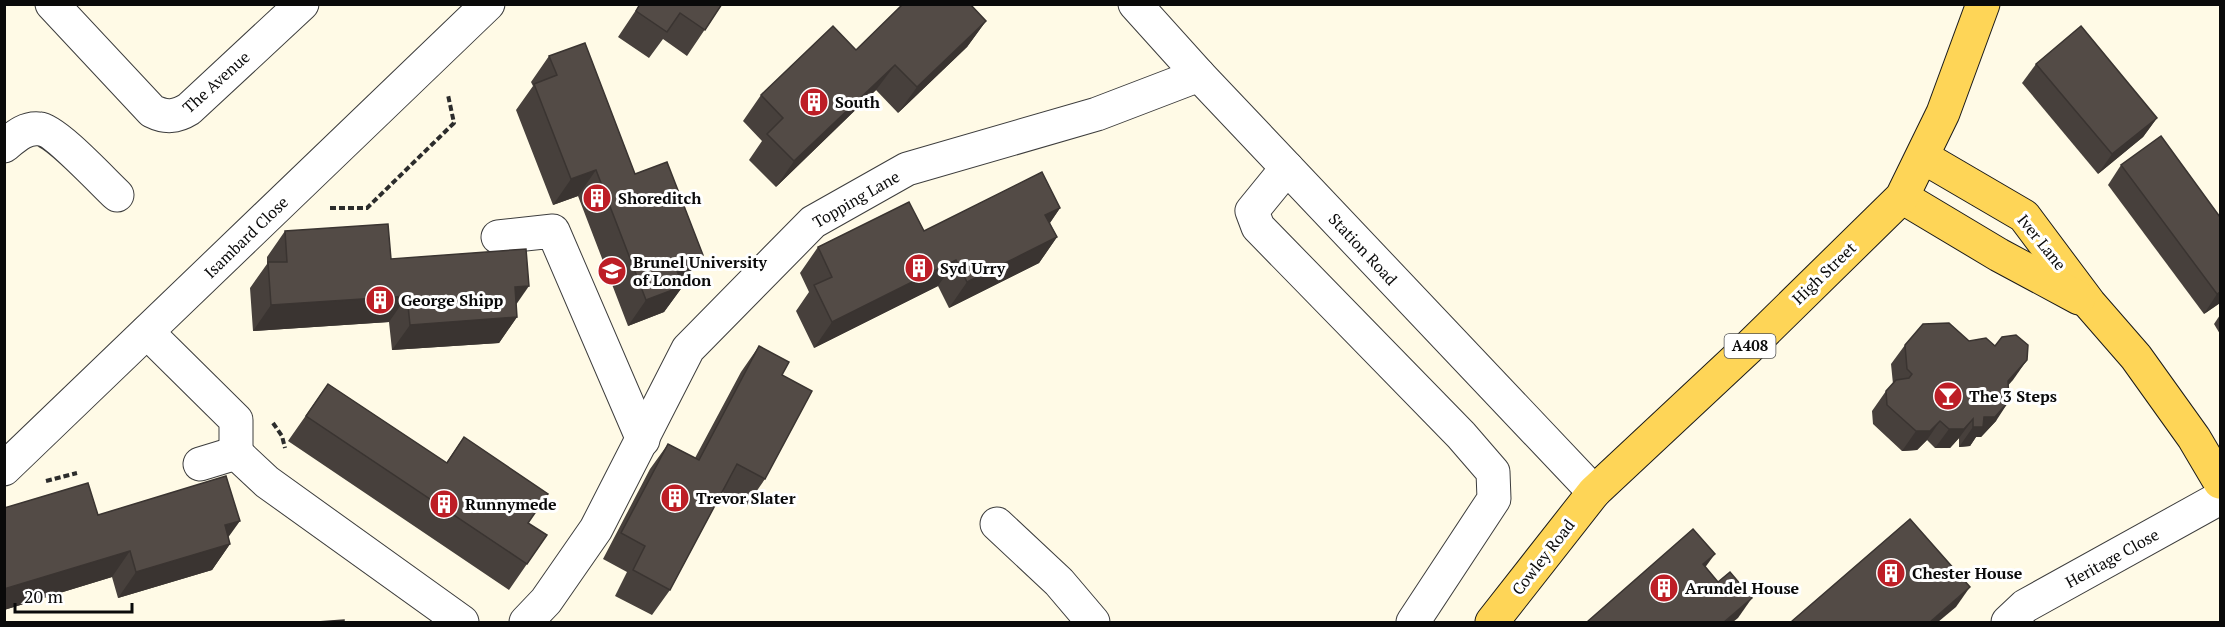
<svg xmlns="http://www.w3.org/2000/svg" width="2225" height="627" viewBox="0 0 2225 627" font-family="'PT Serif',serif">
	<rect width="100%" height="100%" fill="#fffae6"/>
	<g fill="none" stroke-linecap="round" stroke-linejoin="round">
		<g stroke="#3d3d3d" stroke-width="35">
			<g id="minor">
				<path d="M52,4L152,111C166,118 176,117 189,109L302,4"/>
				<path d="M1135,4L1199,75L1594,492"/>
				<path d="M4,146C15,137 25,127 40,129C55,130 104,183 117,195"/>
				<path d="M1287,168L1252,211L1258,227L1461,435L1493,472L1494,499L1413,622"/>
				<path d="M498,237L553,231L643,440"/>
				<path d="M147,332L236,420V453"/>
				<path d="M200,464L236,453L267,482L462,622"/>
				<path d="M4,469L488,4"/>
				<path d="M997,524L1059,582L1093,622"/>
				<path d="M526,622L546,601L596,529L688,349L813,222L907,169L1097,114L1199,75"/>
				<path d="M2008,622L2025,606L2220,498"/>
			</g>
		</g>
		<g stroke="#1b1b1b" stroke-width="35">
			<g id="major">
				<path d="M1923,157L2024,216L2089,303L2136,357L2194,438L2220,482"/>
				<path d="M1902,197L1999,255L2079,298"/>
				<path d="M1492,622L1594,492L1747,349L1902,197L1943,113L1983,4"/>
			</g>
		</g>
		<g stroke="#2c2c2c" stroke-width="4" stroke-dasharray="6 3" stroke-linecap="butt">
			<path d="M330,208H367L454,123L448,95"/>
			<path d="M273,423L282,436L285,448"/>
			<path d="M46,481L77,473"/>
		</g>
		<use href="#minor" stroke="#fff" stroke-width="33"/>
		<use href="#major" stroke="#fed557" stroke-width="33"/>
	</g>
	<g fill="#47403c">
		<path d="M640,4H722L687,56L663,39L649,58L618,37Z"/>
		<path d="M986,21L967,47L898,113L876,90L776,187L749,160L762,141L743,121L761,95L856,50Z"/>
		<path d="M549,56L635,174L684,281L681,282L683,286L664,312L628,326L578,196L553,205L516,110L533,86L531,82Z"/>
		<path d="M2036,64L2157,118L2143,137L2098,174L2022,83Z"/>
		<path d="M2121,165L2220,217V303L2204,314L2108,185Z"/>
		<path d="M1060,208L1050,223L1057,237L1039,263L949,308L938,286L814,348L796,311L809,292L800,273L818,247L924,231Z"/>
		<path d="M285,231L391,259L516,304L517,317L499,343L392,350L389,322L253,331L250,288L267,264V257Z"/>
		<path d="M2220,315V334L2214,324Z"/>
		<path d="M1969,341L1995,346L2027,360L2008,385L1996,421L1981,437H1976L1970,446L1959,447V438L1950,448H1935L1927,440L1917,450L1902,451L1873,424L1872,411L1886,391L1893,384L1891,364L1905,345Z"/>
		<path d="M759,346L782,375L765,479L747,505L722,492L670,590L652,615L615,596L627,572L603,559L650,469L668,444L695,458L741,372Z"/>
		<path d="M328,384L446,463L464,437L528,523L547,535L509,590L288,441Z"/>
		<path d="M4,508L98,515L228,537L230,544L212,570L118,598L112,577L4,610Z"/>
	</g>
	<g fill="#3a3431">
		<path d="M986,21L967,47L898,113L917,87Z"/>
		<path d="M895,65L876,90L776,187L794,161Z"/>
		<path d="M2157,118L2143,137L2098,174L2112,154Z"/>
		<path d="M596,170L578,196L553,205L571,179Z"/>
		<path d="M1060,208L1042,234L1045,215Z"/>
		<path d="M1057,237L1039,263L949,308L967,282Z"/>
		<path d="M703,255L684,281L656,292L675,266Z"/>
		<path d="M956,260L938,286L814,348L832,322Z"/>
		<path d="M529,286L511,312L515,287Z"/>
		<path d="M683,286L664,312L628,326L646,300Z"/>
		<path d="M2220,292V303L2204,314L2217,294Z"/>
		<path d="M407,296L389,322L253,331L271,305Z"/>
		<path d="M517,317L499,343L392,350L410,325Z"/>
		<path d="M2027,360L2013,380L1994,401L2008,381Z"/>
		<path d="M2009,401L1996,421L1981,437H1976L1970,446L1959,447L1973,427L1984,417Z"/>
		<path d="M1973,419L1959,438L1950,448H1935L1949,429Z"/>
		<path d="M1940,421L1927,440L1917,450L1902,451L1916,431Z"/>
		<path d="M240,521L222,546L230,544L212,570L118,598L136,572L225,525Z"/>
		<path d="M130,551L112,577L4,610V589Z"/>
		<path d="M1715,554L1701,573L1703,564Z"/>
		<path d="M1970,587L1956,607L1938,622H1930Z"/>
		<path d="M1752,598L1738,618L1733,622H1724Z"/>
	</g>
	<g fill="#534b46" stroke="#3a3431" stroke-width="1.5">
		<path d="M640,4H722L705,30L680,13L667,32L636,11Z"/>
		<path d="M903,4H970L986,21L917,87L895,65L794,161L767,134L783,118L761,95L833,26L856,50Z"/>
		<path d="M2081,26L2157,118L2112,154L2036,64Z"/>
		<path d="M585,43L635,174L667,162L703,255L675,266L683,286L646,300L596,170L571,179L534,84L557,75L549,56Z"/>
		<path d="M2161,136L2220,217V292L2217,294L2121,165Z"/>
		<path d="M1042,172L1060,208L1045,215L1057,237L967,282L956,260L832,322L814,285L832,277L818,247L909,202L924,231Z"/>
		<path d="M388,224L391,259L526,249L529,286L515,287L517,317L410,325L407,296L271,305L268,262H287L285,231Z"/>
		<path d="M1949,323L1969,341L1986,338L1995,346L2002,337L2016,335L2028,345L2027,360L2008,381L2009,401L1995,417H1984L1983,427H1973V419L1964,429H1949L1940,421L1930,431H1916L1887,405L1886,391L1896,380L1909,378L1912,374L1907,369L1905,345L1923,324Z"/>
		<path d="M759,346L789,362L782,375L812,391L765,479L737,464L670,590L633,570L645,546L621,533L668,444L699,460Z"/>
		<path d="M328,384L447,463L464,437L548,494L528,523L547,535L527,564L306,416Z"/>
		<path d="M226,476L240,521L225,525L230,544L136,572L130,551L4,589V508L88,483L98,515Z"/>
		<path d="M1910,519L1970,587L1930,622H1791Z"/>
		<path d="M1693,529L1715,554L1703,564L1718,582L1730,572L1752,598L1724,622H1587Z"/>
		<path d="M344,620V622H317Z"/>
	</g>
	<defs>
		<g id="building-disc" transform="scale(1.5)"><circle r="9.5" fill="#bd1e26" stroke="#fff"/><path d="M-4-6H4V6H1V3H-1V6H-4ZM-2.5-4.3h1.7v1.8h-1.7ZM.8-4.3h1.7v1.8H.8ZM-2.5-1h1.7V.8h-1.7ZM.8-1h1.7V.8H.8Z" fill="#fff"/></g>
		<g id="university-disc" transform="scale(1.5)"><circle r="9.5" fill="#bd1e26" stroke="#fff"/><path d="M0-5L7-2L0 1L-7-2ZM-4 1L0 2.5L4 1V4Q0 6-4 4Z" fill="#fff"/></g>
		<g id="bar-disc" transform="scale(1.5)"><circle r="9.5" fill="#bd1e26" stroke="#fff"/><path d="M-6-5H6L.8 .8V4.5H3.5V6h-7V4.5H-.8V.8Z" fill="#fff"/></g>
	</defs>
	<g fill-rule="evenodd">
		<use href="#building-disc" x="814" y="102"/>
		<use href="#building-disc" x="597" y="198"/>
		<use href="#building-disc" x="919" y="268"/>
		<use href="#university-disc" x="612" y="271"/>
		<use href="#building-disc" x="380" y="300"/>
		<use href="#bar-disc" x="1948" y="396"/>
		<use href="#building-disc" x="675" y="498"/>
		<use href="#building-disc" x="444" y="504"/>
		<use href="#building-disc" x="1891" y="573"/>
		<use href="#building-disc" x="1664" y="588"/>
	</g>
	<g text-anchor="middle" stroke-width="6" stroke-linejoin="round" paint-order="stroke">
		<rect fill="#fff" stroke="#545454" stroke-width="1.5" x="1724.5" y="334" width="51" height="24" rx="4.5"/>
		<g font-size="15" font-weight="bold" fill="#0a0a0a">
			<text x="1750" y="351">A408</text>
		</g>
		<g font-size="16" fill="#0a0a0a" stroke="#fff">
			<text transform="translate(216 82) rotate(-42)" y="6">The Avenue</text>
			<text transform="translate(856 199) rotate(-30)" y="6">Topping Lane</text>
			<text transform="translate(246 237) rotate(-44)" y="6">Isambard Close</text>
			<text transform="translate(2042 242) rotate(51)" y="6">Iver Lane</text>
			<text transform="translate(1363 249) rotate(47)" y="6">Station Road</text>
			<text transform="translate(1824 273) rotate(-44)" y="6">High Street</text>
			<text transform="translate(1543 557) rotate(-52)" y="6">Cowley Road</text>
			<text transform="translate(2112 558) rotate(-29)" y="6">Heritage Close</text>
		</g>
		<g font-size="16" font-weight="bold" fill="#0a0a0a" stroke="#fff" text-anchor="start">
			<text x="835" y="108">South</text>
			<text x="618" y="204">Shoreditch</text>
			<text x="633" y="268">Brunel University<tspan x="633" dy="18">of London</tspan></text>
			<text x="940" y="274">Syd Urry</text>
			<text x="401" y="306">George Shipp</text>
			<text x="1969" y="402">The 3 Steps</text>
			<text x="696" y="504">Trevor Slater</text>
			<text x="465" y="510">Runnymede</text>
			<text x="1912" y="579">Chester House</text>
			<text x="1685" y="594">Arundel House</text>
		</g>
	</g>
	<rect width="2225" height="627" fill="none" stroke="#0a0a0a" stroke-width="12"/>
	<path d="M15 603v9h117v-9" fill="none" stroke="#0a0a0a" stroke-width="3"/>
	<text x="24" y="603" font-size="18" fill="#0a0a0a" stroke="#ffffff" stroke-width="4.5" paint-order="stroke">20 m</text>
</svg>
